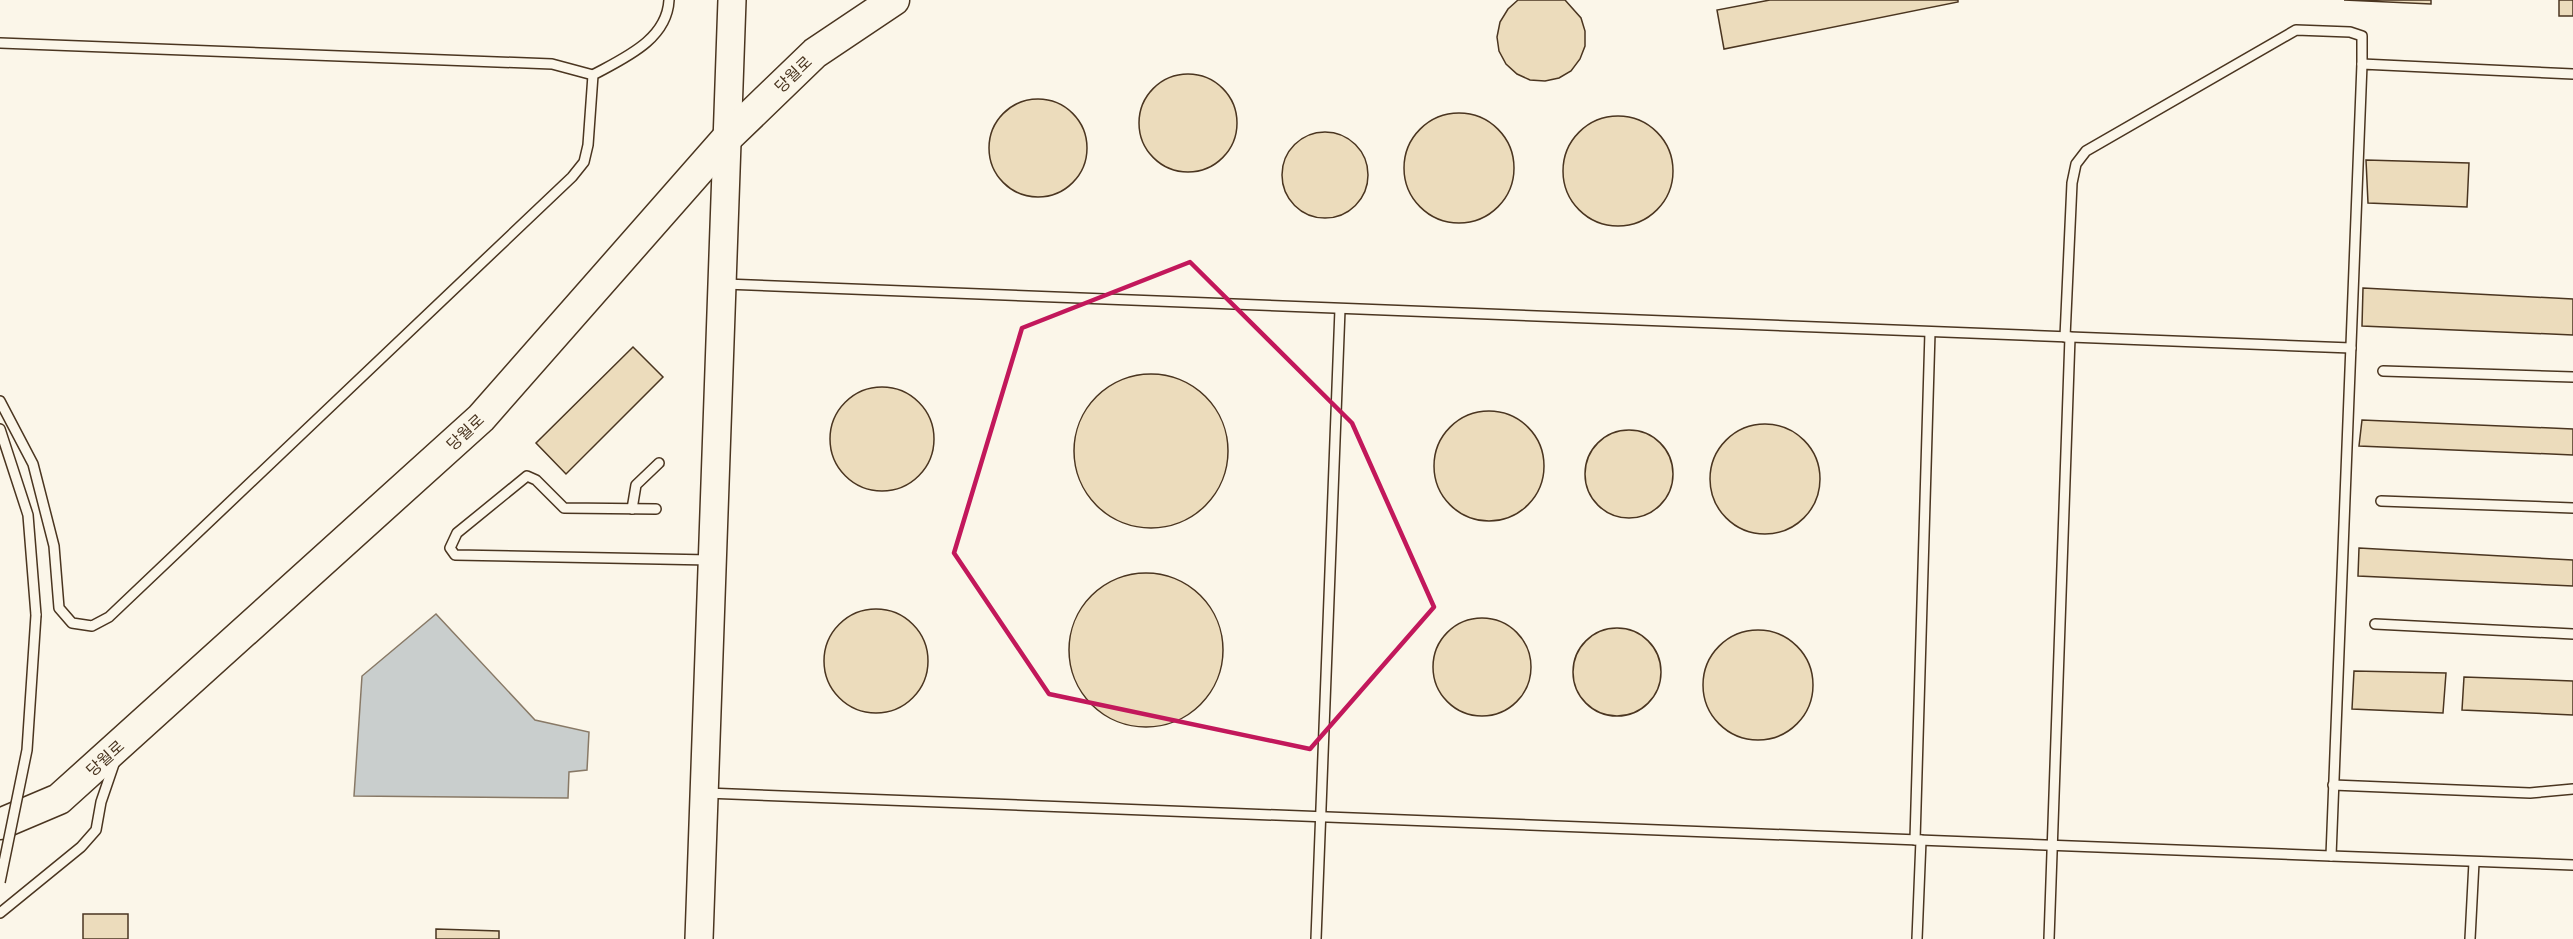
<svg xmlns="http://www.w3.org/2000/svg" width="2573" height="939" viewBox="0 0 2573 939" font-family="'Fira Sans','Noto Sans KR',sans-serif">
	<rect width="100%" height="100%" fill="#fbf6e9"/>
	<path fill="#c9cecd" stroke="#887966" stroke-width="1.5" d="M436,614L535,720L589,732L587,770L569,772L568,798L354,796L362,676Z"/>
	<g fill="#ecdcbc" stroke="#4a3520" stroke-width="1.5">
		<path d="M1518,0H1565L1581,18L1585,31V46L1580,59L1571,71L1559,78L1545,81L1530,80L1517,74L1506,64L1499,51L1497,37L1500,22L1508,9Z"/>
		<path d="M1770,0H1958V2L1724,49L1717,10Z"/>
		<path d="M2344,0H2431V4Z"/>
		<rect x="2559" y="0" width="14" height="16"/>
		<circle cx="1188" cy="123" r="49"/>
		<circle cx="1038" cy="148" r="49"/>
		<circle cx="1459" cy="168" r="55"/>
		<circle cx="1618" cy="171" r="55"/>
		<circle cx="1325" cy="175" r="43"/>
		<path d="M2366,160L2469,163L2467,207L2368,203Z"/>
		<path d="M2363,288L2573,299V335L2362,326Z"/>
		<path d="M633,347L663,377L566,474L536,443Z"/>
		<circle cx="1151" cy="451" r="77"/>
		<circle cx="882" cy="439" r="52"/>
		<circle cx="1489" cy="466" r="55"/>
		<path d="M2362,420L2573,429V455L2359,446Z"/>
		<circle cx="1765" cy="479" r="55"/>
		<circle cx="1629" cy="474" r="44"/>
		<path d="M2359,548L2573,560V586L2358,576Z"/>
		<circle cx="1146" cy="650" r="77"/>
		<circle cx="876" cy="661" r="52"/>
		<circle cx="1482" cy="667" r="49"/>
		<circle cx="1617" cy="672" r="44"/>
		<circle cx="1758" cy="685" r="55"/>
		<path d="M2354,671L2446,673L2443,713L2352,709Z"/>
		<path d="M2464,677L2573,681V715L2462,710Z"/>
		<rect x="83" y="914" width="45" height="25"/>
		<path d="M436,929L499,931V939H436Z"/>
	</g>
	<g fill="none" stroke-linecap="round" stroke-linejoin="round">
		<g stroke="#4a3520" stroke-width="12">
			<g id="service">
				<path d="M0,43L552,64L593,75"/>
				<path d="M2573,74L2362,64L2331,856L2573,865"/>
				<path d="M725,284L2351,348"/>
				<path d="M2065,337L2072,183L2076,164L2086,151L2296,30L2350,32L2362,36V64"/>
				<path d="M2383,371L2573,377"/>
				<path d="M0,401L33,464L54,546L59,608L72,623L92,626L109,617L572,177L584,162L588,145L593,75C624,58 667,40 669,0"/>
				<path d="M0,429L28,515L36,615"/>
				<path d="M2381,501L2573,508"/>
				<path d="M632,509L636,485L659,463"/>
				<path d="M656,509L564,508L536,480L527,476L457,533L450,548L455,555L710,560"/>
				<path d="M2375,624L2573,634"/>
				<path d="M2333,785L2530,793L2573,789"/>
				<path d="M706,793L2331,856"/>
				<path d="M1915,840L1930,332"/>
				<path d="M0,913L81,847L96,830L101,802L115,761"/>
				<path d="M1316,939L1340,309"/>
				<path d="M1917,939L1921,840"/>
				<path d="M2049,939L2070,337"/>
				<path d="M2470,939L2474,862"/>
			</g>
		</g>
		<g stroke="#4a3520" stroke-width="30">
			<path id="secondary" d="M699,939L732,0"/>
		</g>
		<g stroke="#4a3520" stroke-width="33">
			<path id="primary" d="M0,824L59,799L481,418L729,136L815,53L894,0"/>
		</g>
		<use href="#service" stroke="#fbf6e9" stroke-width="9"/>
		<use href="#secondary" stroke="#fbf6e9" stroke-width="27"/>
		<use href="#primary" stroke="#fbf6e9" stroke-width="30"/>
		<g stroke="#4a3520" stroke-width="12" stroke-linecap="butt">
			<path id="service-bridge" d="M0,882L27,750L36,615"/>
		</g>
		<use href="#service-bridge" stroke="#fbf6e9" stroke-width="9"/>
	</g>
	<path fill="none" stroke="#c2185b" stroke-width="4.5" stroke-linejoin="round" d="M1190,262L1352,423L1434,607L1310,749L1049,694L954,553L1022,328Z"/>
	<g text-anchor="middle" stroke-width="4.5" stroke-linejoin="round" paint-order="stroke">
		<g font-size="16" fill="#4a3520" stroke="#fbf6e9">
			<text transform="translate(793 74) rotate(-44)" y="6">당월로</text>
			<text transform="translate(465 432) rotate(-43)" y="6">당월로</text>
			<text transform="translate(105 758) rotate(-42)" y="6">당월로</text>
		</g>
	</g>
</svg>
